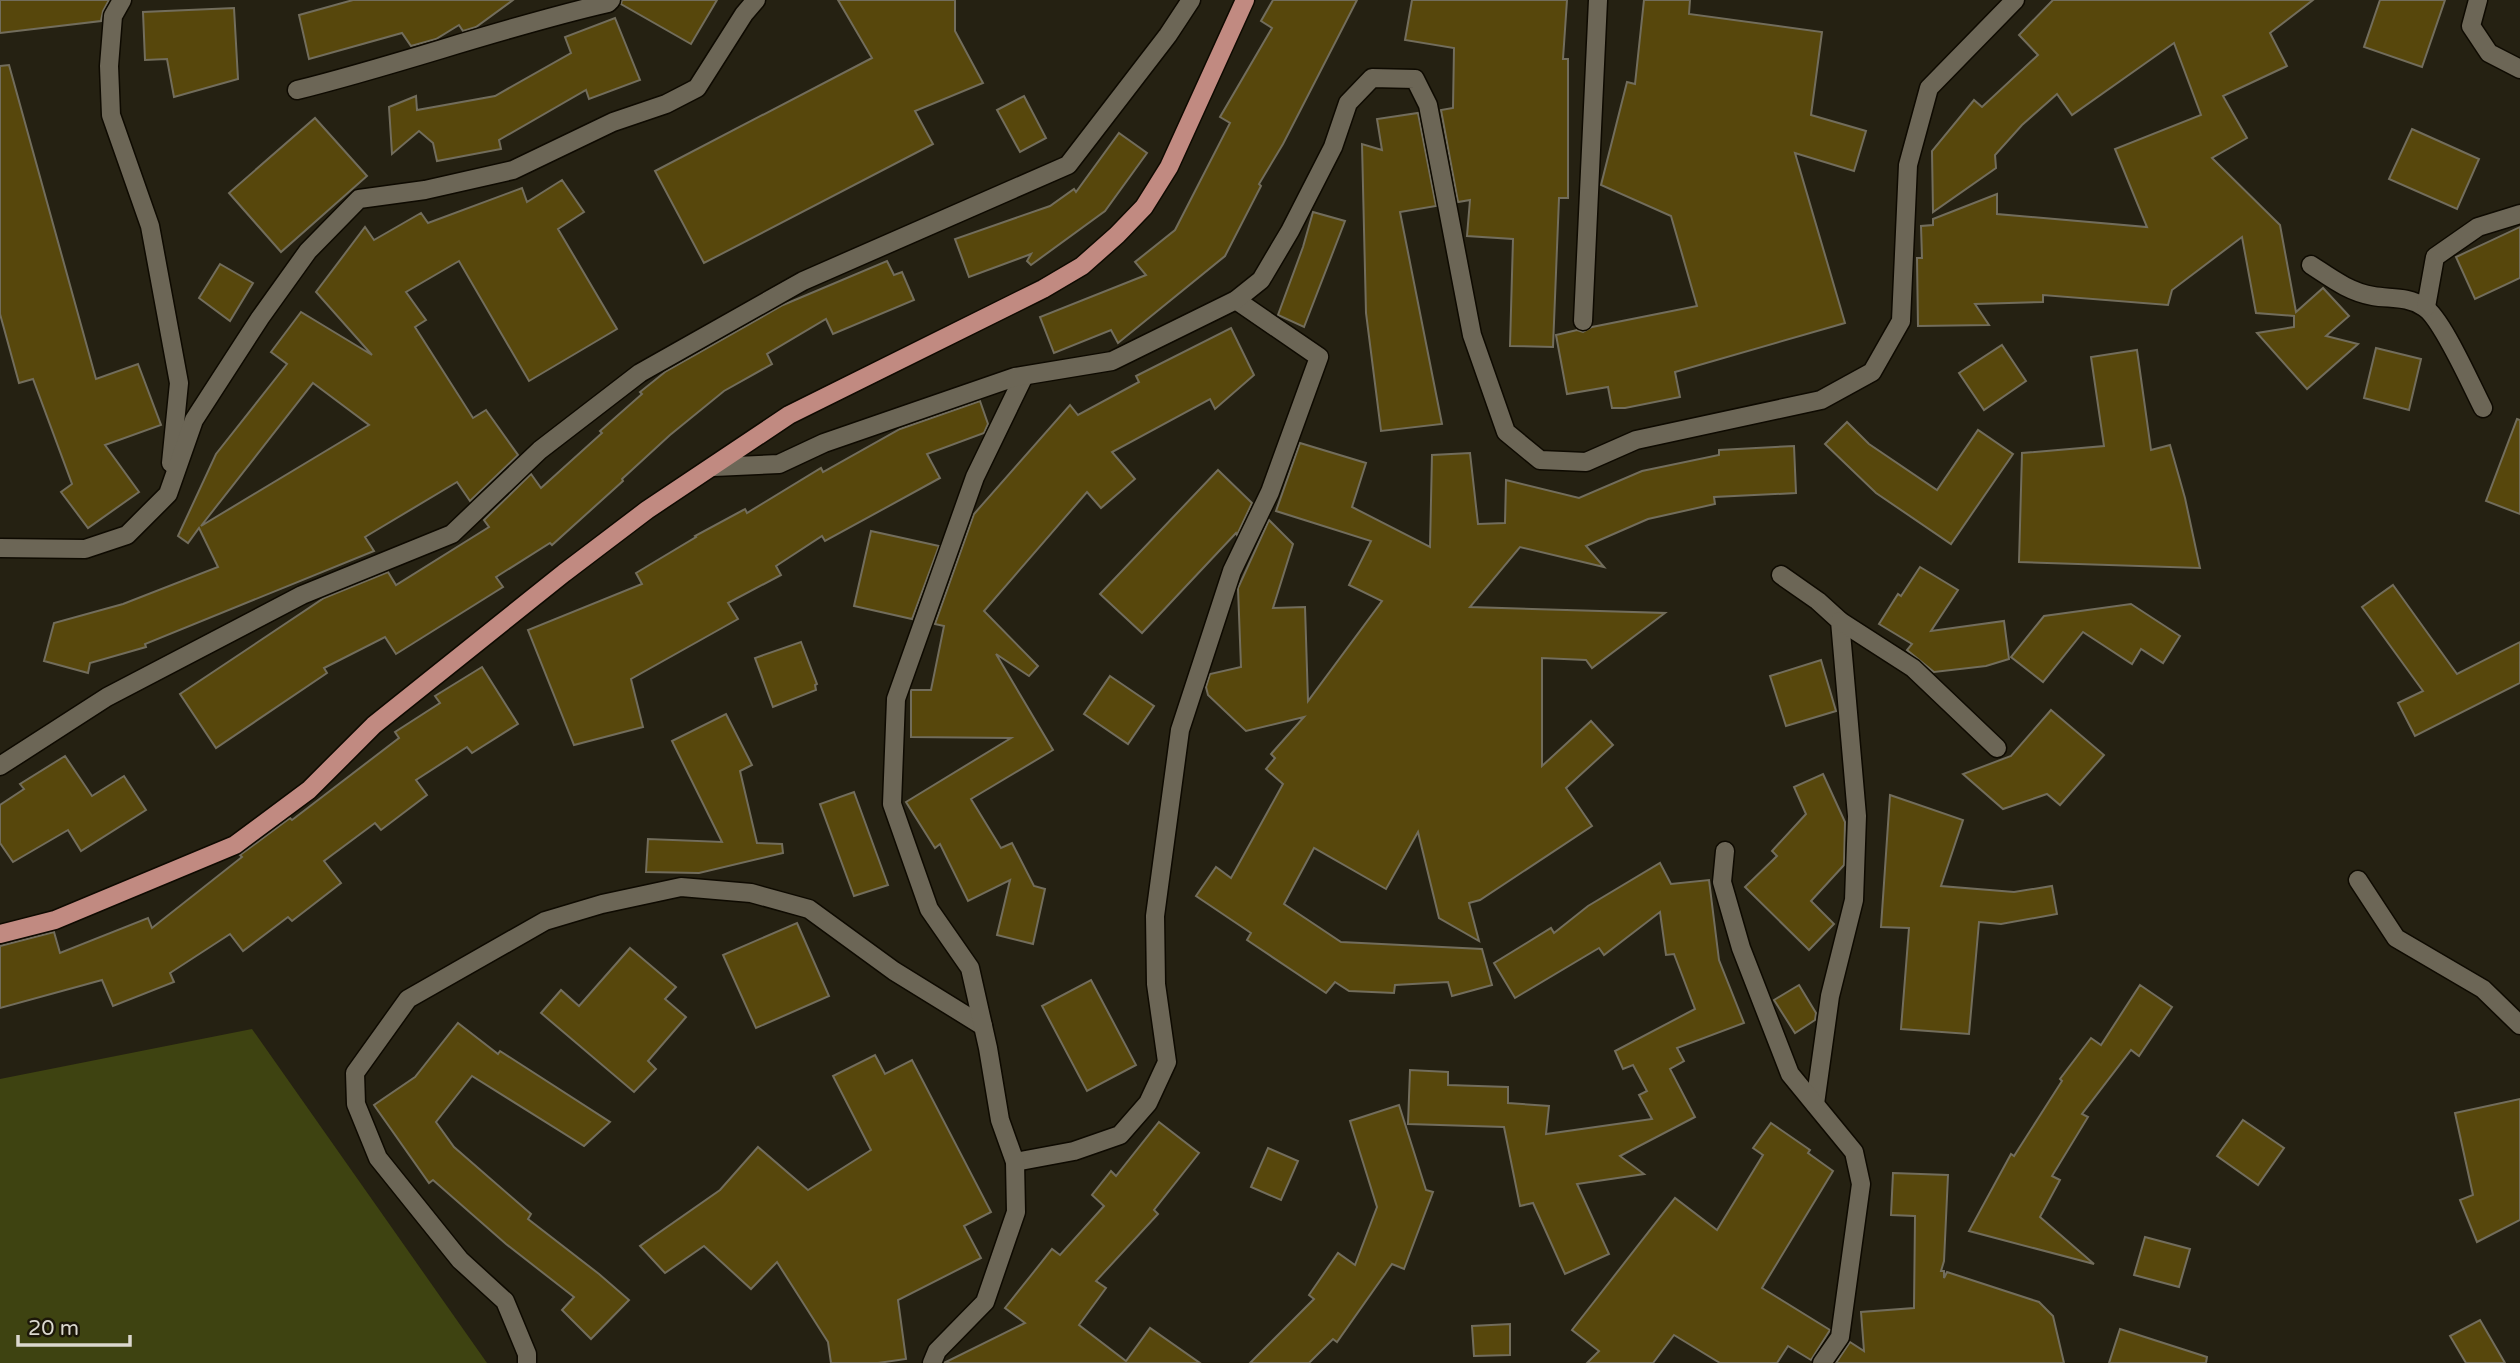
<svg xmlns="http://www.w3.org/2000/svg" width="2520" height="1363" viewBox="0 0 2520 1363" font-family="'Varela Round',sans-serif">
	<rect width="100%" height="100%" fill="#252112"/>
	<path fill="#3e4311" d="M252,1029L487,1363H0V1079Z"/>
	<g fill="#57470c" stroke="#726d5c" stroke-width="2" fill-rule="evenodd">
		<path d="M0,0H109L103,11L101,21L0,33Z"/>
		<path d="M353,0H513L476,27L463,31L459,25L436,39L411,46L402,33L309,59L299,15Z"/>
		<path d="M622,0H717L691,44L621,4Z"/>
		<path d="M838,0H955V31L983,83L915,111L933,144L704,263L655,171L872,58Z"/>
		<path d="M1273,0H1357L1283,144L1259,184L1261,186L1225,256L1118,343L1111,330L1054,353L1040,317L1146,275L1135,262L1175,230L1230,123L1220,117L1272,28L1261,21Z"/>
		<path d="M1412,0H1567L1563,59H1568V198H1559L1553,347L1510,346L1513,239L1467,236L1470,200L1458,202L1441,110L1453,108L1454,48L1405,40Z"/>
		<path d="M1644,0H1690L1689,14L1822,32L1811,115L1866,131L1854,171L1795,153L1845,323L1675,372L1680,397L1625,408H1612L1608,387L1567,394L1556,335L1577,330L1583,332L1592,327L1697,306L1671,216L1601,185L1627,82L1635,84Z"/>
		<path d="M2053,0H2313L2270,33L2287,66L2223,96L2247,138L2212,158L2280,225L2296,312L2323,288L2349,316L2326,336L2358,344L2307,389L2257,333L2294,327V316L2256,313L2242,237L2172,290L2168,305L2043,295V302L1975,304L1989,325L1918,326L1917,258H1922L1921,226L1933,225V219L1997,194V214L2147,227L2115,149L2201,115L2174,43L2072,115L2057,94L2022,125L1995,155L1996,168L1933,212L1932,151L1974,100L1982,107L2038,55L2019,35Z"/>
		<path d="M2380,0H2445L2422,67L2364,47Z"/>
		<path d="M234,8L238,79L174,97L167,59L145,60L143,12Z"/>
		<path d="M615,18L640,80L589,99L586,90L499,140L501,149L437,161L433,143L419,131L392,154L389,107L416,96L417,110L495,96L571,53L565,37Z"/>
		<path d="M9,65L96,379L138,364L161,425L105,445L139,492L88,528L61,492L72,484L33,379L19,383L0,314V66Z"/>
		<path d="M1024,96L1046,138L1020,152L997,110Z"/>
		<path d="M1418,113L1436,206L1400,212L1442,424L1381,431L1366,313L1362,144L1382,150L1377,119Z"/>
		<path d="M315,118L367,176L281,252L229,193Z"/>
		<path d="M2412,129L2479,159L2457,209L2389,179Z"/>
		<path d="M1119,133L1147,153L1105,211L1031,265L1027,261L1031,254L969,277L955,239L1050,206L1074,189L1076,192Z"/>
		<path d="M562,180L584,212L558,229L617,329L529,381L459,261L406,292L426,320L415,327L473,418L486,410L518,455L470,501L457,482L365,537L374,551L145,644L146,647L90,663L88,673L44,661L54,623L123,604L218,567L199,528L188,543L178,536L216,454L287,364L271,352L301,312L372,355L316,292L365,227L374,240L421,213L428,223L522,188L527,202ZM313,383L369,425L201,526Z"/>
		<path d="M1313,212L1345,221L1304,327L1278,315L1303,247Z"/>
		<path d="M2520,227V278L2475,299L2456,257Z"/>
		<path d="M887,261L894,275L902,272L914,300L833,334L826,319L767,354L772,364L724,391L670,435L622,479L623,481L552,545L550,543L496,577L503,587L396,654L385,637L324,668L327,673L216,748L180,694L324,598L388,572L396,585L489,527L484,520L531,474L541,488L602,433L600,431L642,394L640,392L665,372L783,305Z"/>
		<path d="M220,264L253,283L230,321L199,298Z"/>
		<path d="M1231,328L1254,375L1215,409L1210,399L1112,452L1135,479L1101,508L1087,492L984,611L1038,666L1029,676L996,654L1053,750L971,799L1001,848L1012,843L1034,886L1045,889L1033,944L997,935L1010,880L968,901L940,844L935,848L906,802L1011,738L911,737V690H931L944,626L935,624L974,514L1070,405L1078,415L1139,382L1136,376Z"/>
		<path d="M2002,345L2026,381L1984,410L1959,373Z"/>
		<path d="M2376,348L2421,359L2409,410L2364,398Z"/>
		<path d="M2137,350L2151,450L2170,445L2185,498L2200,568L2019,562L2022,453L2104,446L2091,357Z"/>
		<path d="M980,401L988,424L984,433L927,454L940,478L825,541L822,536L776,566L781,575L728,603L738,619L631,679L643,727L574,745L528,630L642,584L636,573L696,537L695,536L745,509L747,513L821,468L823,472L900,429Z"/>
		<path d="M2517,419L2520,420V514L2486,501Z"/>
		<path d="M1847,422L1869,444L1937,490L1978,430L2013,454L1951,544L1876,493L1825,444Z"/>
		<path d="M1300,443L1366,463L1352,507L1430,547L1432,455L1470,453L1478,524L1505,523L1506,480L1579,498L1642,471L1719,455V450L1794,446L1796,493L1714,497L1715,504L1648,519L1586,546L1604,567L1520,547L1470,607L1665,613L1592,668L1586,660L1542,658V766L1591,721L1613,745L1566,788L1592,826L1480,900L1469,903L1479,941L1439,918L1418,832L1386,889L1314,848L1284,904L1341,942L1482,949L1492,985L1452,996L1448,982L1395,985L1394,993L1349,991L1335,982L1326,993L1247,940L1251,933L1196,896L1216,867L1231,878L1283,784L1266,769L1275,758L1271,754L1304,717L1246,731L1208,695L1206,687L1210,674L1241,667L1238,588L1269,520L1293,544L1273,608L1305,607L1308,701L1382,601L1349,585L1371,541L1276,511Z"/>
		<path d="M1218,470L1252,503L1237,535L1236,533L1142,633L1100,594Z"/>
		<path d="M871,531L939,546L912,619L854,606Z"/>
		<path d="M1920,567L1958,590L1931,631L2004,621L2009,659L1986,666L1934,672L1907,650L1912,644L1879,624L1898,594L1901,596Z"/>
		<path d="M2393,585L2457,674L2520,642V683L2415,736L2398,703L2423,691L2362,607Z"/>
		<path d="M2131,604L2180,636L2163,663L2141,649L2132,664L2083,632L2043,682L2011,657L2044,616Z"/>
		<path d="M801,642L817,684L815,685L816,690L773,707L755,658Z"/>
		<path d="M1821,660L1836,711L1786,726L1770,676Z"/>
		<path d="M482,667L518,724L472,753L467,747L416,780L427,795L381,830L375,823L324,861L341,883L292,921L288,917L243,951L230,934L170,973L174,982L113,1006L102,980L0,1008V946L54,932L60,953L148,918L152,928L242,857L240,855L290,818L292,820L399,738L395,732L440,703L435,696Z"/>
		<path d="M1110,676L1154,706L1128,744L1084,714Z"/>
		<path d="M2051,710L2104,755L2060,805L2047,794L2003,809L1963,774L2011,756Z"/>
		<path d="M726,714L752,765L740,771L757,843L782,844L783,853L699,873L646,872L648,839L722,842L672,741Z"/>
		<path d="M65,756L92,796L124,776L146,810L81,851L68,830L13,862L0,843V805L24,789L20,784Z"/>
		<path d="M1823,774L1845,822L1844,865L1811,901L1834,924L1809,950L1745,887L1777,856L1772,851L1806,814L1794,787Z"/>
		<path d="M854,792L888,885L854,896L820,804Z"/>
		<path d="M1890,795L1963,820L1941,886L2014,892L2052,886L2057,914L2001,924L1979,922L1969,1034L1901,1029L1909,928L1881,927Z"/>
		<path d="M1660,863L1671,884L1709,880L1719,960L1744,1023L1677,1048L1684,1061L1670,1069L1695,1117L1620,1156L1644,1174L1577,1184L1609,1254L1565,1274L1533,1203L1520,1206L1504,1127L1408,1124L1410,1070L1448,1072V1085L1508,1087V1103L1549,1106L1546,1134L1652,1119L1639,1095L1647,1091L1633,1065L1623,1069L1615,1051L1695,1009L1674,954L1666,955L1660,912L1604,955L1599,948L1515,998L1494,963L1551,928L1554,933L1588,906Z"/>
		<path d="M797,923L829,996L756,1028L723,955Z"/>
		<path d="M630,948L676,987L665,999L686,1017L648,1061L656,1069L634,1092L541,1013L561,990L579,1006Z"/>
		<path d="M1091,980L1136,1065L1087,1091L1042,1006Z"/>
		<path d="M1799,985L1816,1013L1815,1020L1795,1033L1774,1000Z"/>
		<path d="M2140,985L2172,1007L2139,1056L2131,1050L2082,1114L2088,1117L2052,1176L2060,1180L2040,1217L2094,1264L1969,1231L2011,1154L2014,1156L2062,1081L2060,1079L2091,1038L2101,1045Z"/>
		<path d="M458,1023L498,1054L500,1051L610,1122L584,1146L472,1076L436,1122L454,1147L531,1214L528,1219L599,1274L629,1300L591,1339L562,1310L574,1297L506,1244L433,1180L429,1183L374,1105L415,1077Z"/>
		<path d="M875,1055L885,1074L912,1060L991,1212L964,1226L981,1258L898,1300L906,1359L878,1363H831L828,1342L777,1262L751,1289L704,1246L665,1273L640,1246L720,1190L758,1147L808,1190L871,1150L833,1076Z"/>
		<path d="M2520,1099V1220L2477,1242L2460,1200L2473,1195L2455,1113Z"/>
		<path d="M1399,1105L1426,1190L1433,1192L1404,1269L1392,1264L1337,1342L1333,1339L1309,1363H1250L1314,1299L1309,1295L1338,1253L1355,1265L1377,1207L1350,1121Z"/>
		<path d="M2243,1120L2284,1148L2258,1185L2217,1156Z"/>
		<path d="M1159,1122L1199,1153L1154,1210L1158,1214L1096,1281L1106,1288L1079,1325L1126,1361L1150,1328L1200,1363H944L1025,1323L1005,1308L1052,1249L1060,1255L1104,1206L1092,1195L1111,1171L1116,1176Z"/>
		<path d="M1771,1123L1810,1150L1808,1153L1833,1171L1762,1288L1830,1330L1811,1360L1788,1346L1777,1363H1720L1674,1335L1653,1363H1587L1599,1351L1572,1330L1675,1198L1717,1230L1763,1155L1753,1148Z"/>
		<path d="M1268,1148L1298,1161L1281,1200L1251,1187Z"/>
		<path d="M1893,1173L1948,1175L1944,1261L1941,1271H1944V1278L1947,1272L2039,1302L2053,1316L2064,1363H1836L1850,1342L1864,1351L1861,1312L1914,1308L1915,1216L1891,1215Z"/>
		<path d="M2145,1237L2190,1249L2179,1287L2134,1275Z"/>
		<path d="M2480,1320L2505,1363H2466L2450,1336Z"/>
		<path d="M1510,1324V1355L1474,1356L1472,1326Z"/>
		<path d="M2120,1329L2207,1357L2206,1363H2109Z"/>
	</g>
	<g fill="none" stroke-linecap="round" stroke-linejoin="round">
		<g stroke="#0e0a01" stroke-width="21">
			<g id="minor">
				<path d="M122,0L113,16L109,66L111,115L150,226L179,383L171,463"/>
				<path d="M297,90C402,64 503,27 608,3L611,0"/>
				<path d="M2311,265C2331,278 2349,292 2373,296C2390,299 2408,296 2424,307C2442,318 2472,387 2483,408"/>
				<path d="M2426,307L2435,257L2478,227L2520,214"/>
				<path d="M1583,321L1598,0"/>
				<path d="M0,548L85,549L127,535L168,494L194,420L260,318L308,251L359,199L425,190L513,170L613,122L666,104L697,88L744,14L756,0"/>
				<path d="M1781,575L1818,601L1840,621L1857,816L1854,900L1830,996L1815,1104"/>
				<path d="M1840,621L1913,668L1997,748"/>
				<path d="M0,766L107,697L302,595L452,534L540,450L640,373L803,281L1068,165L1168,35L1191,0"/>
				<path d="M1725,851L1722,882L1741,948L1790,1074L1854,1152L1861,1184L1840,1337L1822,1363"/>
				<path d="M2358,880L2396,938L2483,989L2520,1025"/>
				<path d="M1015,1162L1074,1151L1120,1135L1148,1103L1167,1062L1156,984L1155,916L1180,730L1232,571L1270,492L1319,357L1236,300"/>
				<path d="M527,1363V1354L505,1301L460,1260L378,1158L356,1104L355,1073L408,999L545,921L602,904L681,887L751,893L809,909L894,971L983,1026"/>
				<path d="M932,1363L937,1351L985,1302L1016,1212L1015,1162L1000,1120L988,1048L970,968L929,909L892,804L896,699L975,477L1024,376"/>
			</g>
		</g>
		<g stroke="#0e0a01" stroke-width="21">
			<g id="secondary">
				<path d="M2478,0L2471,26L2489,53L2520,69"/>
				<path d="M714,467L779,464L824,443L1015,377L1112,361L1236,300L1261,280L1290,231L1333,147L1348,103L1372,78L1415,79L1428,105L1472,335L1506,432L1540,460L1586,462L1636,440L1821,400L1872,372L1901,321L1908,165L1929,88L2015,0"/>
			</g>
		</g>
		<g stroke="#0e0a01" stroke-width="21">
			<path id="primary" d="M0,934L55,920L235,845L309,790L374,725L564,573L647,510L789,415L1043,289L1082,266L1117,235L1144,207L1169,167L1245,0"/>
		</g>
		<use href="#minor" stroke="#6c6656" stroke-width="18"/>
		<use href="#secondary" stroke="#6c6656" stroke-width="18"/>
		<use href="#primary" stroke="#c18a81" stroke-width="18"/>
	</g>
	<path d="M18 1335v10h112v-10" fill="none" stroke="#dbd8cf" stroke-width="3.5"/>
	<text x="28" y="1335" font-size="21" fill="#dbd8cf" stroke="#1c1709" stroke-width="5" paint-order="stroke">20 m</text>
</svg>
